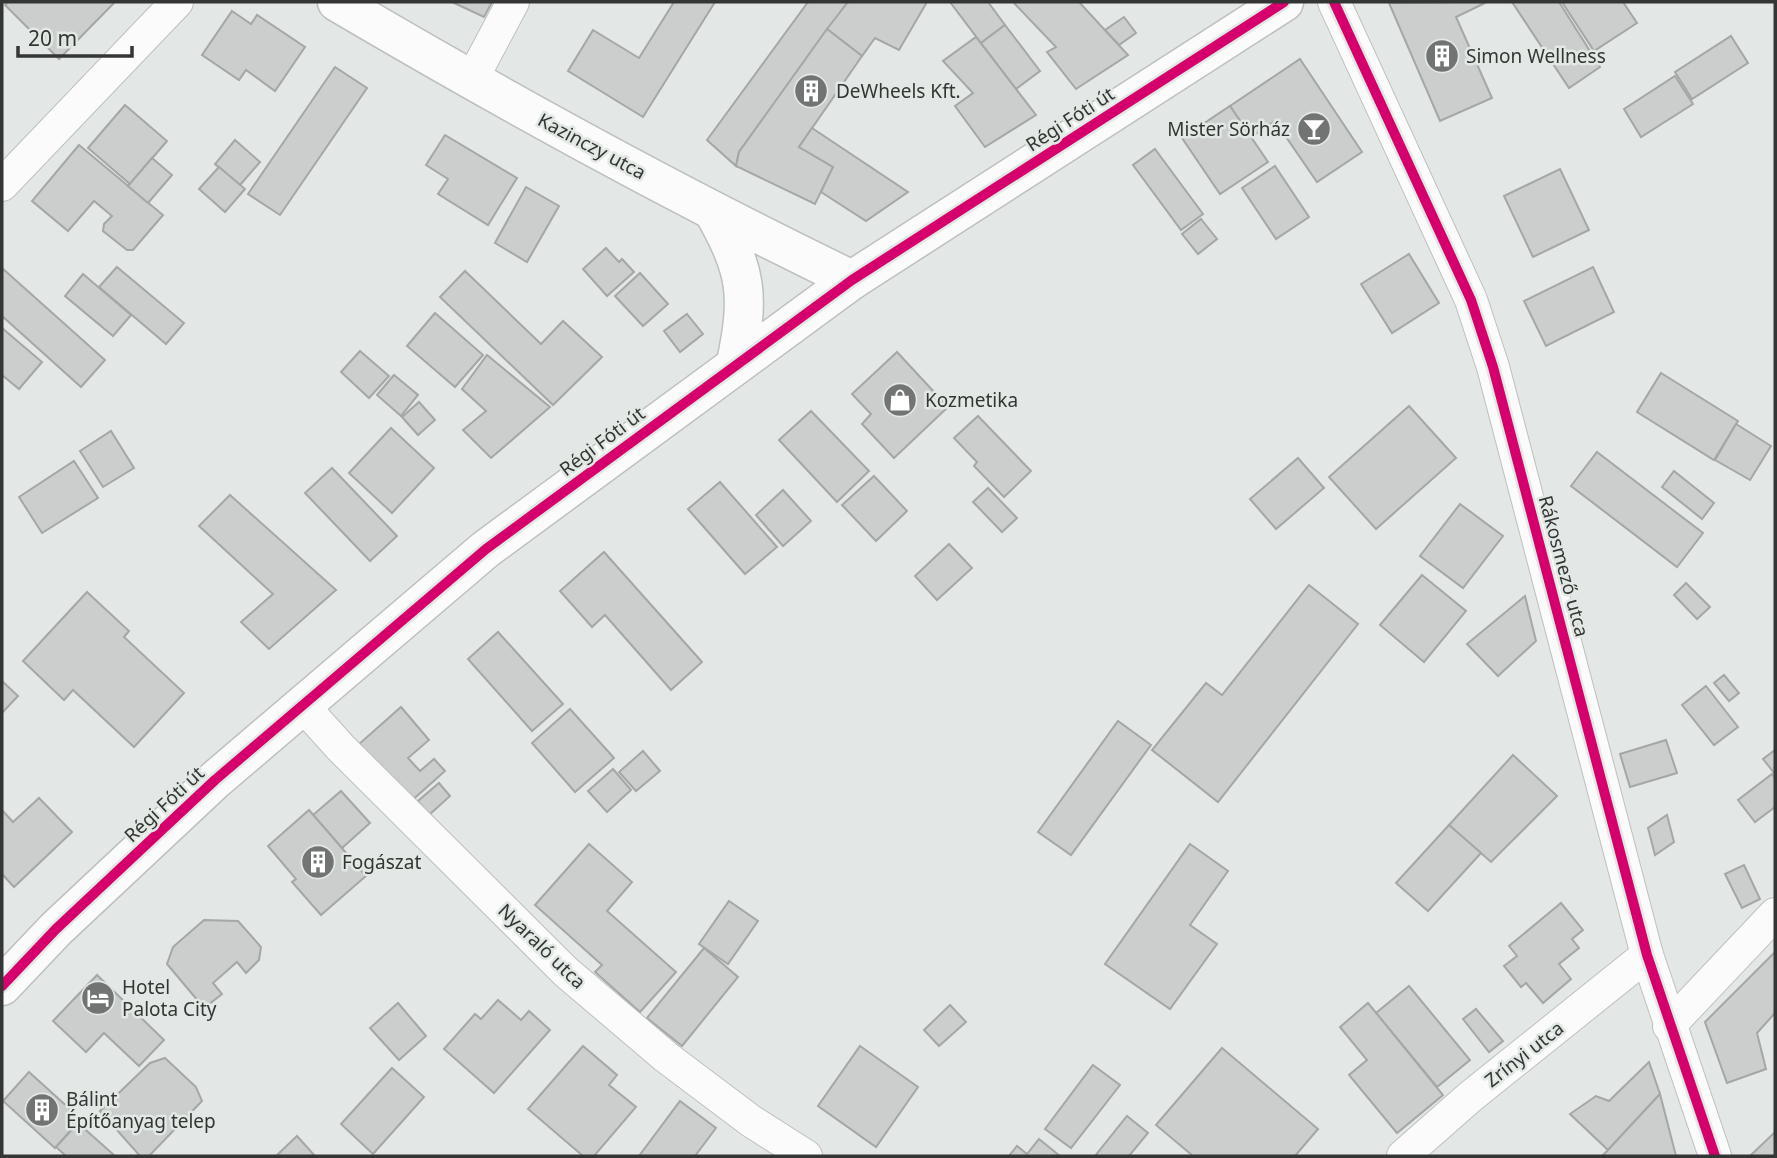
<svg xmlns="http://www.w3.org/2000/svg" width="1777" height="1158" viewBox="0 0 1777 1158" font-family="'Noto Sans',sans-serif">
	<rect width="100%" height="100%" fill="#e3e7e5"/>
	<g fill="#cbcecc" stroke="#a4a7a5" stroke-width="2">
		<path d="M8,2H115L59,59L5,5Z"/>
		<path d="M452,2H492L484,17Z"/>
		<path d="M674,2H715L643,117L568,71L593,30L639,58Z"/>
		<path d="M808,2H848L739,152L736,166L707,140Z"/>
		<path d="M848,2H927L899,50L875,38L862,56L827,29Z"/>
		<path d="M950,2H988L1005,25L981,43Z"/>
		<path d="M1013,2H1079L1128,55L1076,89L1047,52L1056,47Z"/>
		<path d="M1487,2L1456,17L1492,98L1440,121L1389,3Z"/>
		<path d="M1512,2H1559L1600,67L1569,88Z"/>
		<path d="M1562,2H1623L1637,23L1594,51Z"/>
		<path d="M232,11L251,24L257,15L305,47L275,91L246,70L239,80L202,55Z"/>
		<path d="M1124,17L1136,33L1119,45L1105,30Z"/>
		<path d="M1005,25L1040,71L1016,89L981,43Z"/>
		<path d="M827,29L862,56L799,147L833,167L815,204L736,166L739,152Z"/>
		<path d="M1731,36L1748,63L1692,99L1675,72Z"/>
		<path d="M976,37L1036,115L985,147L955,106L973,93L943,61Z"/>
		<path d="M1300,59L1362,152L1317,182L1275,121L1251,137L1230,106Z"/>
		<path d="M335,67L367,88L280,215L248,194Z"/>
		<path d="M1675,76L1693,104L1641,137L1624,109Z"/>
		<path d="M125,105L167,141L130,184L88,148Z"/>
		<path d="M1230,106L1268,162L1220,194L1182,138Z"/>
		<path d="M812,128L908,192L866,221L821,192L833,167L799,147Z"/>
		<path d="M445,135L517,178L488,225L438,194L448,179L426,165Z"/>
		<path d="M235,140L260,162L240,185L215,164Z"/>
		<path d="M79,145L163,215L133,250H127L103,231L104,224L112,216L94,201L68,231L32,201Z"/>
		<path d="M1155,149L1203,214L1181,230L1133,165Z"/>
		<path d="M152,158L172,175L148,203L128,186Z"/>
		<path d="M1275,166L1309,217L1276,239L1242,188Z"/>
		<path d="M219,167L245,189L225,212L199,189Z"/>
		<path d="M1560,169L1589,230L1533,257L1504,196Z"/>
		<path d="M526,187L559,206L527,262L495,243Z"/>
		<path d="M1201,219L1217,239L1198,254L1182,234Z"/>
		<path d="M606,248L619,262L622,259L634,272L607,296L583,269Z"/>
		<path d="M1409,254L1439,303L1392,333L1361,284Z"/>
		<path d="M117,267L184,323L166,344L99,287Z"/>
		<path d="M1593,267L1614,312L1546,346L1524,301Z"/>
		<path d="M2,268L105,360L81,387L2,316Z"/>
		<path d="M465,271L541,344L563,321L602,357L553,405L440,297Z"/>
		<path d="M640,273L668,304L643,326L615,296Z"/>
		<path d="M83,274L131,315L113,336L65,296Z"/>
		<path d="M435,313L483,355L455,387L407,346Z"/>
		<path d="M687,314L703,334L680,352L664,331Z"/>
		<path d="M2,328L42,362L19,389L2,375Z"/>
		<path d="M360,351L389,376L369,398L341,372Z"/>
		<path d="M897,352L948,407L894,458L862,424L871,414L852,394Z"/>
		<path d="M487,355L550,407L491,458L463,430L486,411L462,389Z"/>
		<path d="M1661,373L1738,421L1714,460L1637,412Z"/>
		<path d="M394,375L418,395L401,416L377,395Z"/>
		<path d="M419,402L435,420L418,435L402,417Z"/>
		<path d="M1409,406L1456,458L1376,529L1329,477Z"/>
		<path d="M811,411L869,471L837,502L779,440Z"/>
		<path d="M978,416L1031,471L1004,497L974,466L977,462L954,438Z"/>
		<path d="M1736,424L1771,446L1750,480L1715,460Z"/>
		<path d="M391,428L434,468L392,513L349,473Z"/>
		<path d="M111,431L134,468L103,487L80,451Z"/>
		<path d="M1597,452L1703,533L1677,567L1571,486Z"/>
		<path d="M1298,458L1324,488L1276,529L1250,499Z"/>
		<path d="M74,461L98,498L42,533L19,497Z"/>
		<path d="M332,468L397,536L370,561L305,493Z"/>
		<path d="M1674,471L1714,503L1702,519L1662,487Z"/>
		<path d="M874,476L907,511L876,541L842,505Z"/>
		<path d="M720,482L777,547L745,574L688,509Z"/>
		<path d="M988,488L1017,518L1002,532L973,502Z"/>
		<path d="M783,490L811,521L783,546L756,515Z"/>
		<path d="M230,495L336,590L269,649L241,622L273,594L199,526Z"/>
		<path d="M1460,504L1503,536L1463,588L1420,556Z"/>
		<path d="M949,544L972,568L937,600L915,576Z"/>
		<path d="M604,552L702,662L671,690L605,615L592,627L560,591Z"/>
		<path d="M1422,575L1466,611L1424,662L1380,625Z"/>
		<path d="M1686,583L1710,607L1697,619L1674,595Z"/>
		<path d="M1309,585L1358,624L1218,802L1152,750L1206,683L1222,695Z"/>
		<path d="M87,592L129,631L124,637L184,693L134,747L73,690L64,700L23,661Z"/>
		<path d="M1525,596L1536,641L1498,676L1467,644Z"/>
		<path d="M498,632L563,704L532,731L468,659Z"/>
		<path d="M1724,675L1739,693L1729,701L1714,683Z"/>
		<path d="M2,681L18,696L2,713Z"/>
		<path d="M1706,686L1738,727L1714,745L1682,705Z"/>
		<path d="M401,707L429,740L408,758L420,771L434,759L445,771L409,803L358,745Z"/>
		<path d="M570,709L614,758L575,792L532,743Z"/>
		<path d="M1118,721L1151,745L1071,855L1038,832Z"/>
		<path d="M1666,740L1677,773L1630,787L1620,754Z"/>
		<path d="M1775,750V774L1763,759Z"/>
		<path d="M643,751L660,771L636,791L619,772Z"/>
		<path d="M1513,755L1557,796L1491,862L1449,825Z"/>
		<path d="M613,769L631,790L607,812L588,791Z"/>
		<path d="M1772,774L1775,778V807L1755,822L1738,800Z"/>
		<path d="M439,783L450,796L429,815L418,801Z"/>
		<path d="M341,791L370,823L342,848L313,815Z"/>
		<path d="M39,798L72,832L14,887L2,874V810L13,822Z"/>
		<path d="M309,810L366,876L321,915L292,882L296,879L268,846Z"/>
		<path d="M1667,815L1674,842L1655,855L1648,828Z"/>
		<path d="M1449,825L1481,853L1428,911L1396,883Z"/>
		<path d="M589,844L632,882L607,911L676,972L640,1012L595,972L602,965L535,905Z"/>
		<path d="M1190,844L1228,871L1190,925L1217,944L1170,1009L1105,964Z"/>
		<path d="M1744,865L1760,899L1742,908L1725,874Z"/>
		<path d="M729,901L758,921L728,964L699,944Z"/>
		<path d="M1561,903L1583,930L1572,939L1579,948L1559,964L1571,979L1543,1003L1526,983L1521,987L1504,966L1517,956L1509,946Z"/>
		<path d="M204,920L238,921L261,947L259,960L246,973L237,962L213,983L222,994L204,1008L167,964L173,947Z"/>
		<path d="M704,948L738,977L682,1046L647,1018Z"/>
		<path d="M1775,952V1013L1757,1033L1766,1069L1727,1083L1705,1022Z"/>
		<path d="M97,975L164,1040L139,1066L104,1033L86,1052L53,1021Z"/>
		<path d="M1409,986L1470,1060L1437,1087L1376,1013Z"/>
		<path d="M498,1000L521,1020L529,1011L550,1030L494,1093L444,1049L475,1014L481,1019Z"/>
		<path d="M398,1003L426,1036L399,1060L370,1028Z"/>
		<path d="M1368,1003L1443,1095L1397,1133L1349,1075L1367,1060L1340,1027Z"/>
		<path d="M950,1005L966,1022L939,1046L924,1030Z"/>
		<path d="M1476,1009L1503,1041L1489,1052L1463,1019Z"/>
		<path d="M583,1046L617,1075L609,1085L636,1107L594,1156H583L528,1109Z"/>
		<path d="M860,1046L918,1087L876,1147L818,1106Z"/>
		<path d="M1222,1048L1318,1129L1295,1156H1193L1156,1125Z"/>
		<path d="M165,1058L196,1087L202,1101L149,1156H140L100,1111L150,1063Z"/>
		<path d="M1649,1062L1660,1094L1608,1150L1570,1114L1596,1096L1609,1101Z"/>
		<path d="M1093,1065L1120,1085L1071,1148L1045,1129Z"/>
		<path d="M392,1068L424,1097L373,1154L341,1124Z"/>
		<path d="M29,1072L81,1119L55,1148L3,1101Z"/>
		<path d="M1660,1094L1676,1156H1602L1608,1150Z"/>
		<path d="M680,1101L716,1128L695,1156H639Z"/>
		<path d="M1127,1116L1148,1133L1129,1156H1095Z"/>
		<path d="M78,1123L115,1156H66L56,1147Z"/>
		<path d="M1775,1132V1156H1751V1155Z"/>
		<path d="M297,1136L315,1156H276Z"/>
		<path d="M1039,1139L1060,1156H1009L1017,1146L1027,1154Z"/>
	</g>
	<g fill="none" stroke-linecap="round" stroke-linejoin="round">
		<g stroke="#bdc0be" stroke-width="34">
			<g id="minor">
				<path d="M1334,2L1471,300L1493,367L1647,955L1715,1156"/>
				<path d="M471,81L513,2"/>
				<path d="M2,185L177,2"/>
				<path d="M304,707L341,748L566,972L666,1057L751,1121L806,1156"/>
				<path d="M1669,1026L1775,914"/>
				<path d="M1403,1156L1470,1097L1647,955"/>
			</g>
		</g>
		<g stroke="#bdc0be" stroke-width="41">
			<path id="tertiary" d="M337,2C505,101 676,195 852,280"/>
		</g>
		<g stroke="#bdc0be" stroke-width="41">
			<g id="secondary">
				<path d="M713,211C747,271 750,295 736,363"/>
				<path d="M2,986L56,929L215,780L486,549L852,280L1284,2"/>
			</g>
		</g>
		<use href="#minor" stroke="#fbfbfb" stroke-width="32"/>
		<use href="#tertiary" stroke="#fbfbfb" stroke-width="38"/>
		<use href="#secondary" stroke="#fbfbfb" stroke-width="38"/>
		<g stroke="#e2e8e4" stroke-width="15">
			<g id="cycleway">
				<path d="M1334,2L1471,300L1493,367L1647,955L1715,1156"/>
				<path d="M2,986L56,929L215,780L486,549L852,280L1284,2"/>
			</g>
		</g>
		<use href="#cycleway" stroke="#d6006c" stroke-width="10"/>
	</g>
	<defs>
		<g id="building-disc" transform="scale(1.75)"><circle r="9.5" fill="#717473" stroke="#e2e8e4"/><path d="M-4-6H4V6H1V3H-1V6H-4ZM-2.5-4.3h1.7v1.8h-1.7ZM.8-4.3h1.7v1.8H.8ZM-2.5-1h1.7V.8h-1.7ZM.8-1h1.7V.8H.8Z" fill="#fff"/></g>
		<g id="bar-disc" transform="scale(1.75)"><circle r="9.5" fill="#717473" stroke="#e2e8e4"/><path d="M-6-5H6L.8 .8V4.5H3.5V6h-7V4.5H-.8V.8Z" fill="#fff"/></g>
		<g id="shop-disc" transform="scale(1.75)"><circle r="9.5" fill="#717473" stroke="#e2e8e4"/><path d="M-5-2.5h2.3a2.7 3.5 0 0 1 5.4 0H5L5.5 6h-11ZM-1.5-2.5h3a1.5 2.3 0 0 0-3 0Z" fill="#fff"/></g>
		<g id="hotel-disc" transform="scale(1.75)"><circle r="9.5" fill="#717473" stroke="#e2e8e4"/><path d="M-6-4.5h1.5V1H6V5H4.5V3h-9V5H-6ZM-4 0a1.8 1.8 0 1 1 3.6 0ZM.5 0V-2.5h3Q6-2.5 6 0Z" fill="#fff"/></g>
	</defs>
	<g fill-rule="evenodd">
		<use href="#building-disc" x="1442" y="56"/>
		<use href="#building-disc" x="811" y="91"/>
		<use href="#bar-disc" x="1314" y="129"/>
		<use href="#shop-disc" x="900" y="400"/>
		<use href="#building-disc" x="318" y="862"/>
		<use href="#hotel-disc" x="98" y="998"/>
		<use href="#building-disc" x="42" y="1110"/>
	</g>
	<g text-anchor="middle" stroke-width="5" stroke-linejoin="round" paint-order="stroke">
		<g font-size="19" fill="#343635" stroke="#e2e8e4" text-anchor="start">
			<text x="1466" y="63">Simon Wellness</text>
			<text x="836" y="98">DeWheels Kft.</text>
			<text x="1290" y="136" text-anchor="end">Mister Sörház</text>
			<text x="925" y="407">Kozmetika</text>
			<text x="342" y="869">Fogászat</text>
			<text x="122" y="994">Hotel<tspan x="122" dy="22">Palota City</tspan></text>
			<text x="66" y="1106">Bálint<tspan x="66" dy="22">Építőanyag telep</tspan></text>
		</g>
		<g font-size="19" fill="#343635" stroke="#e2e8e4">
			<text transform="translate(1070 119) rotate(-33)" y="7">Régi Fóti út</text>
			<text transform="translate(592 146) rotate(28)" y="7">Kazinczy utca</text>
			<text transform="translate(602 441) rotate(-37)" y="7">Régi Fóti út</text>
			<text transform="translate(1564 566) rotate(75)" y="7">Rákosmező utca</text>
			<text transform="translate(164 804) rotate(-43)" y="7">Régi Fóti út</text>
			<text transform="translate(542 946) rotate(44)" y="7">Nyaraló utca</text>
			<text transform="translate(1524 1054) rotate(-38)" y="7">Zrínyi utca</text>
		</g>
	</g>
	<rect width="1777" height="1158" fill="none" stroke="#343635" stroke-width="7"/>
	<path d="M18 46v10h114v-10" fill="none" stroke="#343635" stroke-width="3.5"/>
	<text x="28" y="46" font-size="21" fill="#343635" stroke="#e2e8e4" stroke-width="5" paint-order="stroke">20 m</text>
</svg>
